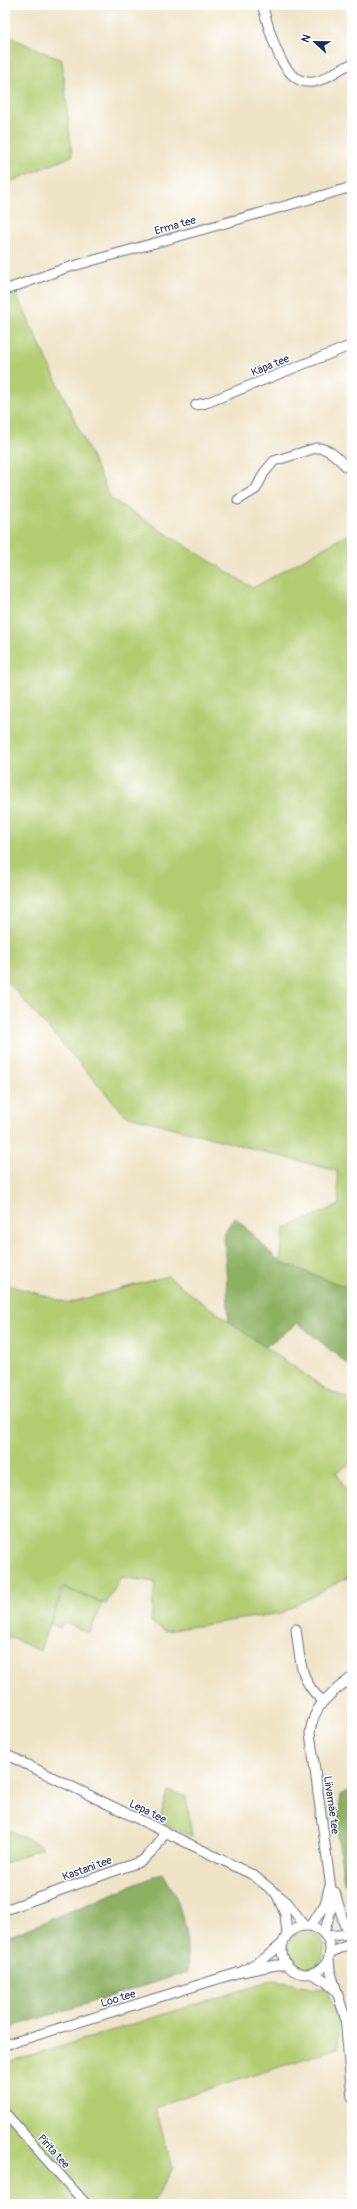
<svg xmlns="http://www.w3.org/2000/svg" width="357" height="2209" viewBox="0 0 357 2209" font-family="Pangolin,sans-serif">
	<rect width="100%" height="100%" fill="#fff"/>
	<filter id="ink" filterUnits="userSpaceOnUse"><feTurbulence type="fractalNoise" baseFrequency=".025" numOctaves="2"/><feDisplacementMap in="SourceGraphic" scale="8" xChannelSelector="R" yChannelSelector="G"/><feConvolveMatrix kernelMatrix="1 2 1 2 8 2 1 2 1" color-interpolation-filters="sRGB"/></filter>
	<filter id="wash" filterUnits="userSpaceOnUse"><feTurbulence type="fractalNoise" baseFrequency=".012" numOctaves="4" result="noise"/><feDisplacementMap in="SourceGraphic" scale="16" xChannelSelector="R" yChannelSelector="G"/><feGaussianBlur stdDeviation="0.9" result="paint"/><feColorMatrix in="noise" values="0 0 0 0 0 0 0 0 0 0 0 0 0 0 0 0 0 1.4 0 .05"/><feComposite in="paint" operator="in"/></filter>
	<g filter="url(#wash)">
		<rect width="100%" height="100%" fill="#eee3c6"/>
		<g fill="#b3cc72" stroke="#677e68">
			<path d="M5,35L62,60L72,156L5,184Z"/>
			<path d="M5,269L111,499L253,588L352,532V1289L280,1262L284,1229L339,1205L337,1171L125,1115L5,979Z"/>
			<path d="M168,1276L200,1301L327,1390L352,1400V1463L336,1472L352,1500V1575L281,1613L165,1631L151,1622L155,1582L121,1577L106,1604L62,1587L40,1651L5,1635V1284L69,1303Z"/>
			<path d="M64,1588L102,1603L90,1633L63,1622L60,1628L50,1624Z"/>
			<path d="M168,1791L186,1796L192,1836L159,1822Z"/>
			<path d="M5,1828L43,1847L5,1863Z"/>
			<circle cx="306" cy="1950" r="18"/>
			<path d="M274,1980L314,1989L325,1988L337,2015L338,2048L155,2107L173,2168L153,2204H5V2064Z"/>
		</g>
		<g fill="#8eb064" stroke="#547061">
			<path d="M235,1217L280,1262L352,1289V1368L298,1323L265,1347L229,1322L224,1233Z"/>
			<path d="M352,1788V1891L344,1882L337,1830L341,1795Z"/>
			<path d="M163,1873L175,1894L186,1928L188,1972L5,2029V1938Z"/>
		</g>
	</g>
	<g filter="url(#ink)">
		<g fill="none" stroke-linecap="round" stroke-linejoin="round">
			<g stroke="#656e82" stroke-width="11">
				<g id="minor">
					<path d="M262,5C270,28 280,87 314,82C327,80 340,67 352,64"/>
					<path d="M5,290L63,269L352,187"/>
					<path d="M196,405L206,403L352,345"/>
					<path d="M238,500L256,489L264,473L274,461L316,448C332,447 340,463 352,471"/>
					<path d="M296,1629C300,1657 299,1682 323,1701"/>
					<path d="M5,1754L253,1875L287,1902L305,1926"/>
					<path d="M335,1892L344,1924L352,1932"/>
					<path d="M277,1895L285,1914L287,1935"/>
					<path d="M5,1910L142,1861L157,1846L165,1832"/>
					<circle cx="306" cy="1950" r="24"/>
					<path d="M311,1926L325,1904L329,1888"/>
					<path d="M324,1933L331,1910L332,1896L310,1733C313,1705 331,1693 352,1677"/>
					<path d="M326,1936L352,1934"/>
					<path d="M330,1953L352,1943"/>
					<path d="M329,1960L330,1970L345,2017L352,2097"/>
					<path d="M244,1970L265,1958L283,1943"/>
					<path d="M312,1974L325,1981L335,1990"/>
					<path d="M5,2045L237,1973L276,1965H287"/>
					<path d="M5,2113L86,2204"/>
				</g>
			</g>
			<use href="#minor" stroke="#fff" stroke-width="9"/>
		</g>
	</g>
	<g text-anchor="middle" stroke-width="3" stroke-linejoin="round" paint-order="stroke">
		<g font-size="11" fill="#1b2f5e" stroke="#fff">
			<text transform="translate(175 225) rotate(-16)" y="4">Erma tee</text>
			<text transform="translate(270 365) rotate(-22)" y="4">Käpa tee</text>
			<text transform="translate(332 1805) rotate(82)" y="4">Liivamäe tee</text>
			<text transform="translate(148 1811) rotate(26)" y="4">Lepa tee</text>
			<text transform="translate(87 1868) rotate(-20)" y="4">Kastani tee</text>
			<text transform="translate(118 1998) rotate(-17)" y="4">Loo tee</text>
			<text transform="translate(54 2151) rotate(48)" y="4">Pirita tee</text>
		</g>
	</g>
	<rect width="357" height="2209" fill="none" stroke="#fff" stroke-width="20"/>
	<g transform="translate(315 42) rotate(292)" stroke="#ffffff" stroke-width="3" paint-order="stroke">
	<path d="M0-3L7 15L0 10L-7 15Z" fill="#1b2f5e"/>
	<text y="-6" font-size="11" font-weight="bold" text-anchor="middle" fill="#1b2f5e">N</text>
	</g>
</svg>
